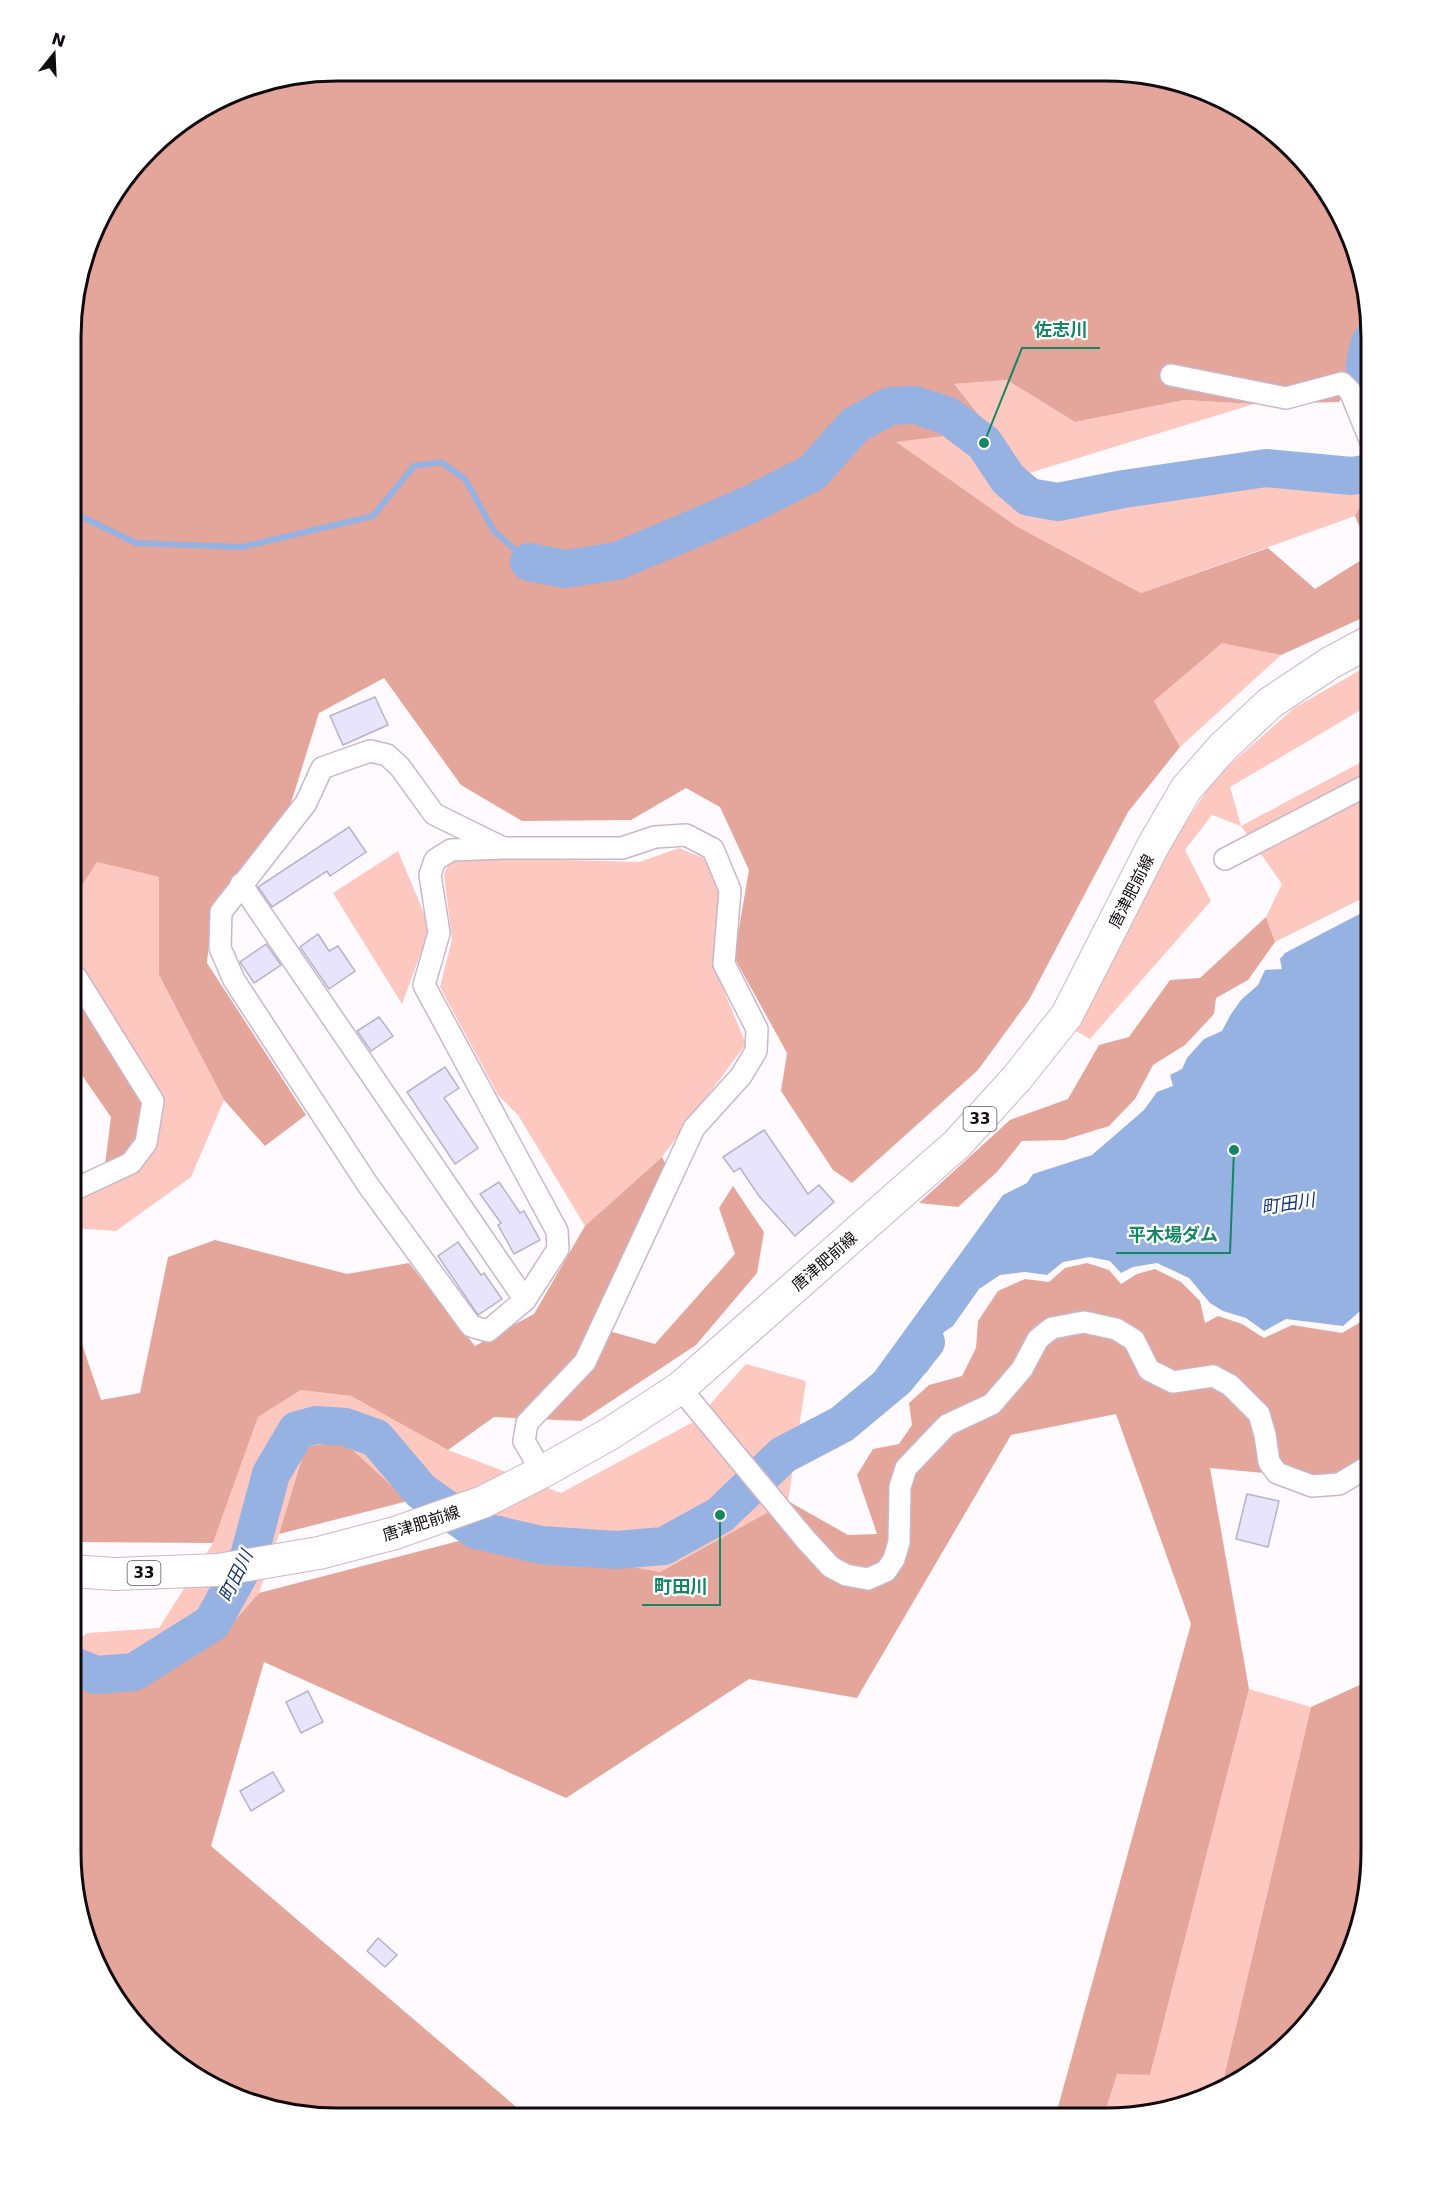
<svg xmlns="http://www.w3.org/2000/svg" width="1442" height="2189" viewBox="0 0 1442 2189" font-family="'DejaVu Sans','Noto Sans JP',sans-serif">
	<rect width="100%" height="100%" fill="#fefafe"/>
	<g fill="#fcc8bf">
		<path d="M1007,380L1075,422L1184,400L1254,404L1026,474L954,384Z"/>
		<path d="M946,436L1008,479L1025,508L1263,476L1371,486L1355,516L1141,593L1016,526L895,442Z"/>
		<path d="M1222,642L1281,655L1180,747L1154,701Z"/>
		<path d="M1371,664V704L1230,787L1241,826L1371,757V894L1275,942L1266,917L1282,884L1241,826L1212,815L1185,850L1211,901L1090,1039L1074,1030L1172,843L1216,777L1294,708Z"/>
		<path d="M679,848L713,862L722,899L715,969L746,1044L662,1157L585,1226L518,1115L498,1095L440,987L452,939L444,875L451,857L640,862Z"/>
		<path d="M398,851L430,928L402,1004L333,893Z"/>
		<path d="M97,862L159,877V975L224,1100L191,1177L116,1231L71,1228V1182L135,1148L72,989V901Z"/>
		<path d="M746,1364L806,1381L788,1501L660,1572L474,1537L408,1501L345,1444L307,1446L279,1534L259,1593L228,1628L156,1673L71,1655V1643L88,1633L159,1628L213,1543L258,1417L301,1390L351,1396L448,1450L561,1493L695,1421Z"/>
		<path d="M1249,1689L1311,1707L1221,2090L1207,2098L1103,2118L1117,2073L1150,2075Z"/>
	</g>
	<g fill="#e4a59a">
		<path d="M337,71L1140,73L1207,91L1268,126L1316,174L1351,235L1368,322L1360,376L1339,402L1254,404L1184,400L1075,422L1007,380L954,384L1026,474L1012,487L946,436L896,442L1016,526L1141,593L1268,548L1315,589L1371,554L1355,516L1371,486V614L1281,655L1222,643L1154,701L1180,747L1128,812L1029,1000L978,1070L852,1183L833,1170L781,1091L787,1053L734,957L749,870L720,807L686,788L631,820L522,821L461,785L384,678L319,713L291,803L212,908L207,963L306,1115L265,1146L224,1100L159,975V877L97,862L72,901L73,303L98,219L161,137L235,91Z"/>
		<path d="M1266,917L1275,942L1248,980L1216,998L1214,1014L1185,1045L1153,1065L1135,1099L1109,1126L1064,1140L1022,1141L997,1172L958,1207L919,1203L1010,1120L1068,1099L1099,1045L1129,1037L1170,980L1200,978Z"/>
		<path d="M72,989L144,1106L135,1148L105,1165L111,1117L72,1061Z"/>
		<path d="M662,1157L669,1171L591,1326L655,1344L735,1254L719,1208L733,1186L764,1232L757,1273L696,1345L581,1421L494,1417L448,1450L351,1396L301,1390L258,1417L213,1543L71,1542V1312L101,1400L140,1393L168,1257L215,1240L347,1274L409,1263L475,1346L534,1314L585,1226Z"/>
		<path d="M1087,1263L1109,1270L1121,1284L1137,1274L1155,1269L1181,1282L1200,1301L1205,1323L1218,1316L1242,1324L1264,1338L1292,1325L1342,1333L1364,1320H1371V1483L1210,1468L1249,1689L1150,2075L1117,2074L1103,2118H1055L1191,1624L1116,1414L1011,1435L857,1698L749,1679L566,1798L264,1662L211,1846L528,2117L303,2116L235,2098L175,2064L126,2015L91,1954L71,1852V1655L156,1673L228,1628L259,1593L474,1537L660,1572L788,1501L848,1535L877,1534L857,1475L873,1449L899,1444L912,1425L909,1403L929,1385L962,1376L976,1348L978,1321L998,1291L1025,1279L1049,1282L1065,1268Z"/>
		<path d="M345,1443L408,1501L279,1534L306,1446Z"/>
		<path d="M1371,1680V1870L1351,1954L1317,2014L1268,2063L1221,2090L1311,1707Z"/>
	</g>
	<path fill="#96b2e2" d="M1371,908V1309L1359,1312L1343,1326L1286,1319L1264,1331L1246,1318L1223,1311L1210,1303L1189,1278L1157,1263L1133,1267L1121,1273L1110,1261L1090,1257L1063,1262L1047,1275L1025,1272L1000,1275L979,1289L953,1326L944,1332L939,1341V1353L927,1372L910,1383L897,1387L884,1370L868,1381L1003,1195L1027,1183L1033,1174L1092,1155L1144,1110L1157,1092L1173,1086L1170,1075L1182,1069L1187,1058L1204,1039L1222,1031L1231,1014L1241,1000L1258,985L1265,970L1282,969L1280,959L1285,953Z"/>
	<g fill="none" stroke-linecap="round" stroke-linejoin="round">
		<path stroke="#96b2e2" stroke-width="6" d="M72,512L136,543L242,547L373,516L414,466L441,462L465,479L494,531L529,562"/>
		<g stroke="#96b2e2" stroke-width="38">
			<path d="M1371,390C1361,376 1365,356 1371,341"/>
			<path d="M529,562L565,569L617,561L684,533L751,504L812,473L855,425L890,406L915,405L948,416L984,443L1008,479L1029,497L1058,502L1124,489L1266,468L1351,476L1371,473"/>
			<path d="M71,1665L96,1675L134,1672L212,1623L249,1556L271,1474L297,1430L316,1425L345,1427L376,1438L421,1491L476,1530L541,1545L616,1550L664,1546L720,1515L783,1455L842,1424L896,1379L926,1342"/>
		</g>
	</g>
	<g fill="#e8e4fb" stroke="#b6b3c9" stroke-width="1.5">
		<path d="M375,697L388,725L343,745L330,716Z"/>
		<path d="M349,827L366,852L330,876L327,871L272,907L258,887Z"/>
		<path d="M318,934L329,951L338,946L355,971L329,989L300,947Z"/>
		<path d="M266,944L281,965L254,983L240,962Z"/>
		<path d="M379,1017L393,1036L371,1051L357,1031Z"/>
		<path d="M445,1067L459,1088L444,1098L478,1148L455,1164L407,1092Z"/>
		<path d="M764,1130L808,1194L819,1185L834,1202L795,1236L759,1196L740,1168L734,1172L723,1157Z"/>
		<path d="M499,1182L520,1213L524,1211L540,1240L514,1254L498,1225L501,1223L480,1194Z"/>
		<path d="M458,1242L481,1275L484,1273L502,1299L478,1315L438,1256Z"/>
		<path d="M1247,1494L1279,1501L1268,1547L1236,1539Z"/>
		<path d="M308,1691L323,1722L301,1733L286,1702Z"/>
		<path d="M273,1772L284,1791L251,1811L240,1791Z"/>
		<path d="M378,1938L397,1955L385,1967L367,1951Z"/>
	</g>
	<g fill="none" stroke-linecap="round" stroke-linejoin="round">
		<g stroke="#c9b7c9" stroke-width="24">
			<g id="minor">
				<path d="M1171,375L1286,398L1342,383L1350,391L1371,442"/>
				<path d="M503,848L434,814L400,767L387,755L370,751L322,768L306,803L221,912L220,948L234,980L368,1185L471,1326L488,1331L525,1300L558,1249L557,1231L424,985L439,933L430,875L435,860L451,850L503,848H622L655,837L686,835L713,849L730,890L724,964L757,1029L756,1051L741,1076L694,1128L585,1362L527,1423L524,1441L542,1472"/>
				<path d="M1225,859L1371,783"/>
				<path d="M241,884L525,1300"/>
				<path d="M71,1191L131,1163L146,1143L153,1101L76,977"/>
				<path d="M680,1388L806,1540L831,1567L846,1575L868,1579L886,1571L894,1559L899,1542L900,1487L906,1468L947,1425L992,1404L1022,1369L1038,1339L1052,1328L1084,1322L1116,1329L1134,1340L1149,1370L1173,1382L1213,1376L1230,1385L1259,1414L1265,1435L1269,1462L1277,1473L1312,1486L1339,1484L1371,1465"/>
			</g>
		</g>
		<g stroke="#c9b7c9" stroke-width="34">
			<path id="primary" d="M71,1571L115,1574L218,1570L319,1553L395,1533L483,1502L542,1472L611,1433L680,1388L957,1144L1017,1078L1067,1015L1153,846L1186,789L1222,748L1270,703L1330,663L1371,641"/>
		</g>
		<use href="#minor" stroke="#fff" stroke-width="21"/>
		<use href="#primary" stroke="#fff" stroke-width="32"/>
	</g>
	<g text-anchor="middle" stroke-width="4.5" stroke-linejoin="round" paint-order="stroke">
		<g fill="#fff" stroke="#585458" stroke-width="1.5">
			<rect x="963.5" y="1107" width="33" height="24" rx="4.5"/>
			<rect x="127.5" y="1561" width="33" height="24" rx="4.5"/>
		</g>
		<g font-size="15" font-weight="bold" fill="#100a10">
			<text x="980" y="1124">33</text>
			<text x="144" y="1578">33</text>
		</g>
		<g font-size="16" fill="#100a10" stroke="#fff">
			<text transform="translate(1131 891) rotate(-63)" y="6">唐津肥前線</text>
			<text transform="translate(824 1261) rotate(-41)" y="6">唐津肥前線</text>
			<text transform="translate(421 1523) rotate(-18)" y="6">唐津肥前線</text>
		</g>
		<g font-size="18" font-style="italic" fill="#17356f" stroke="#fff">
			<text transform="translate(1288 1204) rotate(-9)" y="6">町田川</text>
			<text transform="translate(236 1576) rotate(-64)" y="6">町田川</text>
		</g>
	</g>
	<path d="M0 0H1442V2189H0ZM337 81H1105A256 256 0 0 1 1361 337V1852A256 256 0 0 1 1105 2108H337A256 256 0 0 1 81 1852V337A256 256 0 0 1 337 81Z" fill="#fff" fill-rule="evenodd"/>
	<path fill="none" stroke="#100a10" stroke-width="3" d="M337 81H1105A256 256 0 0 1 1361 337V1852A256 256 0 0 1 1105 2108H337A256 256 0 0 1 81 1852V337A256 256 0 0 1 337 81Z"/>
	<path fill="none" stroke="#168563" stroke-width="2" d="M984 443L1022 348H1100M1234 1150L1230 1253H1116M720 1515L720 1605H642"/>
	<g fill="#168563" stroke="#fff" stroke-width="2">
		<circle cx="984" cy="443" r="6"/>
		<circle cx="1234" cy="1150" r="6"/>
		<circle cx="720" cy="1515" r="6"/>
	</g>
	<g font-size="18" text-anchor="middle" font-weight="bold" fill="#168563" stroke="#fff" stroke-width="4.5" stroke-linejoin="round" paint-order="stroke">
		<text x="1061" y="336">佐志川</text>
		<text x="1173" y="1241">平木場ダム</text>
		<text x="681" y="1593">町田川</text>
	</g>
	<g transform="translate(54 54) rotate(18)" stroke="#ffffff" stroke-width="4.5" paint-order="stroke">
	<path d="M0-4.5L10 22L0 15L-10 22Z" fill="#100a10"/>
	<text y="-9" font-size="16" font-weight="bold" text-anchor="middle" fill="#100a10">N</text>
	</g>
</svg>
